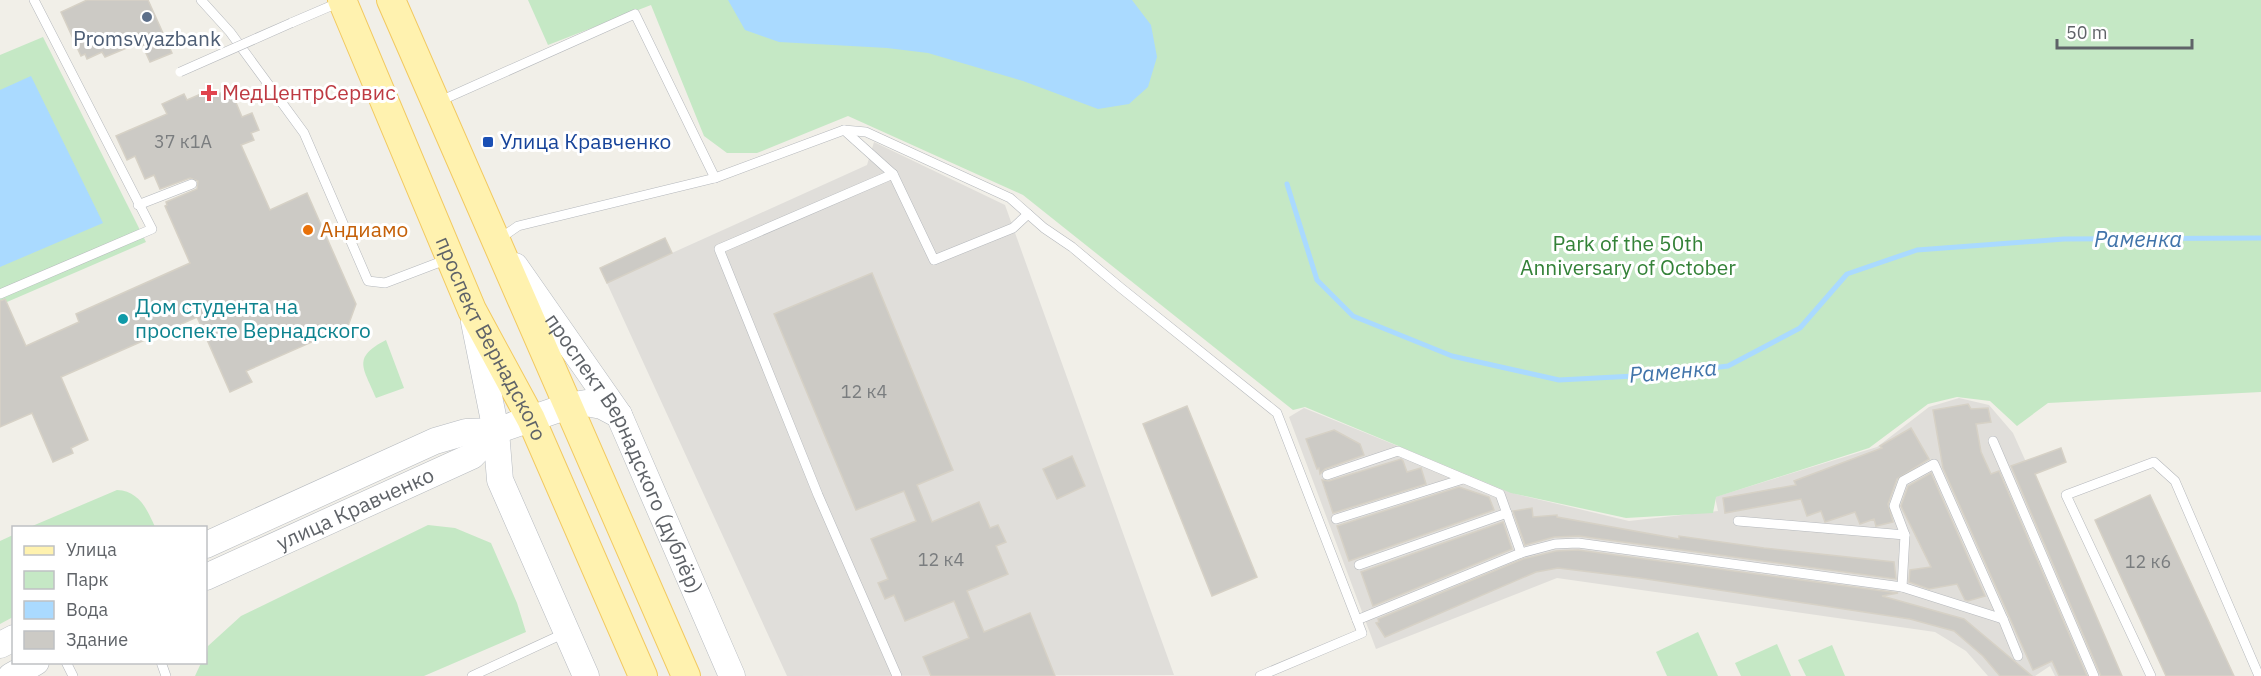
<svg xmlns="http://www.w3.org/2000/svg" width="2261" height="676" viewBox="0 0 2261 676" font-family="'IBM Plex Sans',sans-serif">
	<rect width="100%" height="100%" fill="#f1efe8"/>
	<g fill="#e0deda">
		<path d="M874,142L1005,205L1174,675L787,676L600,268L665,238L672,253L867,165Z"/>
		<path d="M1959,398L1989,405L2013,433L2122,676H2055L2050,666L2035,676H1988L1966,651L1935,632L1557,578L1376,649L1289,417L1304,408L1516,494L1629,521L1718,511L1715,497L1877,447L1929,407Z"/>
	</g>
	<g fill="#c5e8c5">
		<path d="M528,0H2261V392L2048,403L2017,426L1990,401L1957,397L1928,404L1869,448L1716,497L1713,513L1626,518L1511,493L1305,407L1293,410L1023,195L848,116L757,153H727L704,136L651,5L548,45Z"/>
		<path d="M43,37L146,242L0,305V55Z"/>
		<path d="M386,340L404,388L376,398C364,368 351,358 386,340Z"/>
		<path d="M117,490C139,491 147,509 155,527H30Z"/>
		<path d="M428,525L455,528L491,543L517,603L526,632L424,676H195L201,663L206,662L208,646L241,616Z"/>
		<path d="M13,535V617L0,624V541Z"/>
		<path d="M1698,632L1718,676H1667L1656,652Z"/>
		<path d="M1777,644L1791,676H1741L1735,663Z"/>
		<path d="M1832,645L1845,676H1806L1798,660Z"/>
	</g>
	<g fill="#aadaff">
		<path d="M728,0H1132L1151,25L1157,57L1148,87L1129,104L1098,109L1023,81L928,53L887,48L779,42L745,30Z"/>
		<path d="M31,76L103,223L0,267V90Z"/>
	</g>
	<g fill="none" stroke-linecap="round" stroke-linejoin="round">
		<path stroke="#aadaff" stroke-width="5" d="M1287,184L1317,280L1353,316L1452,356L1559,380L1653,375L1728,366L1800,328L1847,274L1917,250L2064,239L2261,238"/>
	</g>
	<g fill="#cccac5" stroke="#d6d1c6" stroke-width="1.5">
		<path d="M87,0H148L172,53L150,62L141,42L105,57L102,52L87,59L85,54L81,56L61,12Z"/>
		<path d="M210,90L213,96L221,93L223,97L232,93L242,117L252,113L259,130L251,133L254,140L241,145L270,210L307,193L356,304L348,326L246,371L252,382L230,392L197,317L61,377L88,440L71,448L73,453L53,462L32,413L0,427V301L5,299L26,346L79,322L76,314L190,263L165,206L167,205L166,202L197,189L198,181L190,178L160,189L154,175L145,179L135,156L127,160L116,136L167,114L162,104L184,94L187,100Z"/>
		<path d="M665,238L672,253L607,283L600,268Z"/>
		<path d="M872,273L953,470L917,485L932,522L979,502L990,528L998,525L1006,542L996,546L1008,574L967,591L984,632L1030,613L1055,676H931L923,657L969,638L954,601L905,621L894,595L885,599L878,583L888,579L871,539L916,521L904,491L856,510L774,314Z"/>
		<path d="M1968,404L1971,409L1988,408L1991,422L1976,424L1981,452L1991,474L1999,471L2087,676H2059L2052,661L2033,670L1943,468L1933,410Z"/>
		<path d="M1187,406L1257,577L1212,596L1143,424Z"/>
		<path d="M1911,428L1929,459L1897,479L1888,504L1893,522L1876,526L1874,519L1860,524L1855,512L1825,522L1821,511L1807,516L1801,499L1725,513L1723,498L1796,485L1794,481L1882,448L1880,446Z"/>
		<path d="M1334,430L1360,444L1364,455L1325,469L1320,474L1319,468L1317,469L1306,439Z"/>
		<path d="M2061,448L2066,462L2035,474L2122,676H2101L2011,466Z"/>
		<path d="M1072,456L1085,486L1057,499L1043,469Z"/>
		<path d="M1401,459L1403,461L1407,472L1421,468L1426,484L1333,513L1322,480L1329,481Z"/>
		<path d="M1931,473L1985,596L1968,601L1965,600L1957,584L1929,589L1909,582L1910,570L1931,567L1901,506L1908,486Z"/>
		<path d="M1459,487L1489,497L1494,510L1349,561L1337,526Z"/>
		<path d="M2150,495L2196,594L2234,676H2166L2095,520Z"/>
		<path d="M1532,508L1533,517L1557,515V517L1679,539V536L1764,548L1894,562L1896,579L1579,536L1554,537L1525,545L1513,511Z"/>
		<path d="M1503,522L1512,549L1373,606L1361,572Z"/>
		<path d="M1578,550L1898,593L1882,596L1964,619L2032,676H2000L1983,656L1954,631L1910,619L1640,578L1558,568L1536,572L1385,637L1376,623L1379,622L1378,619L1523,559L1556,551Z"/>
	</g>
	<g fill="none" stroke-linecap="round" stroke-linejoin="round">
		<g stroke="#b5b8bc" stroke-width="10">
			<g id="lane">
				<path d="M201,0L230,32L304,133L368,281L385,283L448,259"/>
				<path d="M291,23L340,2"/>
				<path d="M440,101L635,14L715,178"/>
				<path d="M844,130L893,174L719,249L818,495L897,676"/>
				<path d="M893,174L934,260L1013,228L1028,214"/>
				<path d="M138,205L192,184"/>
				<path d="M498,240L518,226L715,178L844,130L866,132L1010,198L1044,228L1072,247L1121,288L1277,413L1362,633L1260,676"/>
				<path d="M0,294L152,229L34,0"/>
				<path d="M1993,441L2094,676"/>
				<path d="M1327,475L1398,451L1500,494L1521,553"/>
				<path d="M1336,519L1463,479"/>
				<path d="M1738,521L1905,535L1902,587"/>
				<path d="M1359,565L1507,513"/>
				<path d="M2003,619L2018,656"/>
				<path d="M1357,620L1521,553L1555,544L1578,543L1902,587L2003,619L1934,464L1903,481L1894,506L1905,535"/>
				<path d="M66,662L73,676"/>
				<path d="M161,662L166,676"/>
				<path d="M472,676L565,633"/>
				<path d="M2151,676L2066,495L2154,462L2175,481L2259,676"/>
			</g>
		</g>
		<g stroke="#b6babf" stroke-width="27">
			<g id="secondary">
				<path id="s1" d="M515,266L619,415L732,676"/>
				<path d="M474,322L496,431L500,480L586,676"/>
				<path d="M206,545L435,441L466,432L496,431L568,406L586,403L602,406L619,415"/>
				<path id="s2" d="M206,577L472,456L496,431"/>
				<path d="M0,645L14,638"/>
				<path d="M11,676L36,662"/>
			</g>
		</g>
		<g stroke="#f2c960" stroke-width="30">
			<g id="primary">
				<path id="s3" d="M342,0L472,310L531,419L643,676"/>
				<path d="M391,0L686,676"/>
			</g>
		</g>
		<use href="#lane" stroke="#fff" stroke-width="9"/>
		<use href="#secondary" stroke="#fff" stroke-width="26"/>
		<use href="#primary" stroke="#fff2af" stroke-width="28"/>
		<g stroke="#b5b8bc" stroke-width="10" stroke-linecap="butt">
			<path id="lane-bridge" d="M180,72L291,23"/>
		</g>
		<use href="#lane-bridge" stroke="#fff" stroke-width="9"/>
	</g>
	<circle fill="#5c6f8a" stroke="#fff" stroke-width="2" cx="147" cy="17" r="6"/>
	<path fill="#e0444e" stroke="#fff" stroke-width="2" d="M206 84h6v6h6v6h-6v6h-6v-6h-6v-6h6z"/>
	<rect fill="#1a4fb4" stroke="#fff" stroke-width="2" x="482" y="136" width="12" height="12" rx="3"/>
	<circle fill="#e8710a" stroke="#fff" stroke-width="2" cx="308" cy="230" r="6"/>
	<circle fill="#0f9aa8" stroke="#fff" stroke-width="2" cx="123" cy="319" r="6"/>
	<g text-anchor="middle" stroke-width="6" stroke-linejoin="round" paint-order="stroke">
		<g font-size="18" fill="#7a7d7f">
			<text x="183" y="148">37 к1А</text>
			<text x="864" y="398">12 к4</text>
			<text x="941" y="566">12 к4</text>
			<text x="2148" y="568">12 к6</text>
		</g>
		<g font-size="21" fill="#4e5e75" stroke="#fff">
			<text x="147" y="46">Promsvyazbank</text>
		</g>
		<g font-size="21" fill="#be3a42" stroke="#fff" text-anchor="start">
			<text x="222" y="100">МедЦентрСервис</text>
		</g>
		<g font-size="21" fill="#164399" stroke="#fff" text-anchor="start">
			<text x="500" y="149">Улица Кравченко</text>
		</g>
		<g font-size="21" fill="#c56008" stroke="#fff" text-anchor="start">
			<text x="320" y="237">Андиамо</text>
		</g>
		<g font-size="21" fill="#348238" stroke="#fff">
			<text x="1628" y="251">Park of the 50th<tspan x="1628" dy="24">Anniversary of October</tspan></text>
		</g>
		<g font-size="21" fill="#0d838f" stroke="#fff" text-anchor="start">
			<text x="135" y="314">Дом студента на<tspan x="135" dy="24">проспекте Вернадского</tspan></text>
		</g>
		<g font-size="21" fill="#5f6368" stroke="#fff">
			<text dy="7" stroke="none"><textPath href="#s3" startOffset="370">проспект Вернадского</textPath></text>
			<text dy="7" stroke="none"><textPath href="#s1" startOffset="218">проспект Вернадского (дублёр)</textPath></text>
			<text dy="7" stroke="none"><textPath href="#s2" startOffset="164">улица Кравченко</textPath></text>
		</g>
		<g font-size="22" font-style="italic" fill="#4174aa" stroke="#fff">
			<text x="2138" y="247">Раменка</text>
			<text transform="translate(1673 371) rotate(-5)" y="8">Раменка</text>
		</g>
	</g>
	<rect x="12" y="526" width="195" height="138" fill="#ffffff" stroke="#bfc1c3" stroke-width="1.5"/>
	<rect x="24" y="546" width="30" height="9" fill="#fff2af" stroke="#bfc1c3" stroke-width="1.5"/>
	<text x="66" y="556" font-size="18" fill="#5f6368">Улица</text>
	<rect x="24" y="571" width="30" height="18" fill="#c5e8c5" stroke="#bfc1c3" stroke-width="1.5"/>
	<text x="66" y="586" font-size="18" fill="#5f6368">Парк</text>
	<rect x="24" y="601" width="30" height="18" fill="#aadaff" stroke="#bfc1c3" stroke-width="1.5"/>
	<text x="66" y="616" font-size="18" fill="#5f6368">Вода</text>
	<rect x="24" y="631" width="30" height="18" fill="#cccac5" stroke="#bfc1c3" stroke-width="1.5"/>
	<text x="66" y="646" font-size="18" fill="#5f6368">Здание</text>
	<path d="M2057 39v9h135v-9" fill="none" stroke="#5f6368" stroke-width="3"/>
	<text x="2066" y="39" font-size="18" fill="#5f6368" stroke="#ffffff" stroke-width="4.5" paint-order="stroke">50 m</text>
</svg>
